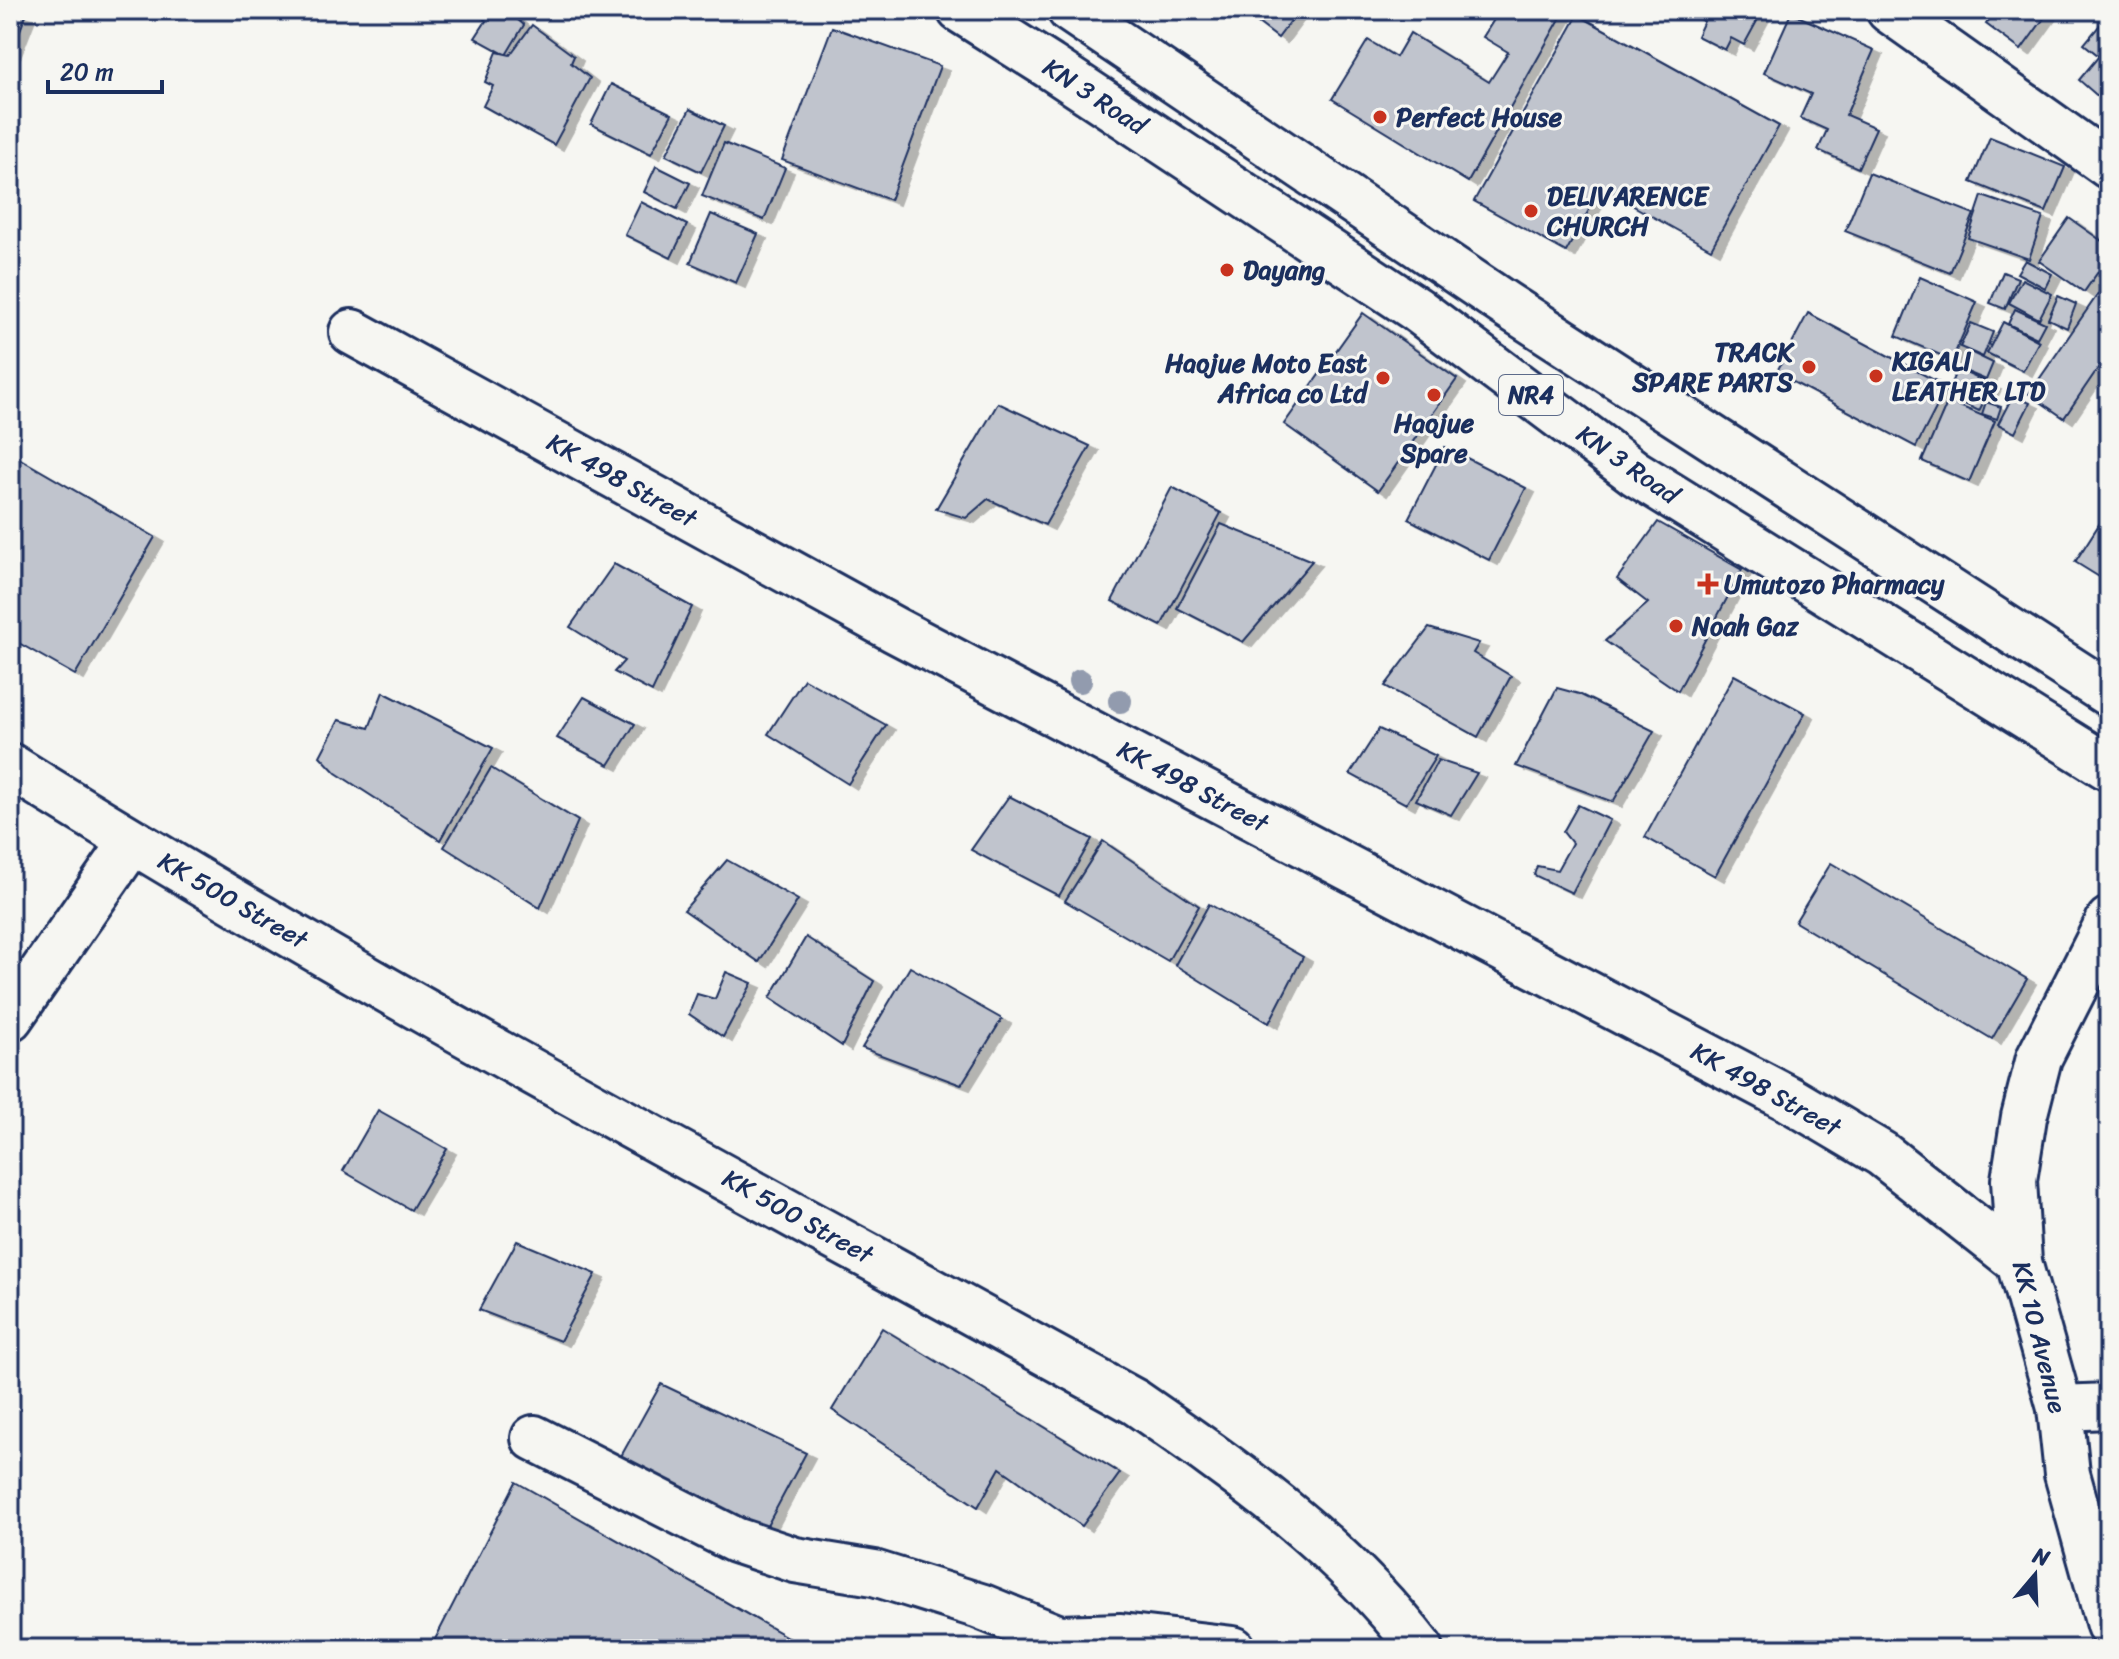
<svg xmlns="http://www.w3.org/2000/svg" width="2119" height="1659" viewBox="0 0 2119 1659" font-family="Sriracha,sans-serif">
	<defs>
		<filter id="shadow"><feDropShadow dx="9" dy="5" stdDeviation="0" flood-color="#0004"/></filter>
	</defs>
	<rect width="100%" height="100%" fill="#f6f6f2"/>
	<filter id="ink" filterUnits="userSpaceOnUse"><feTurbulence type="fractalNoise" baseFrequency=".0125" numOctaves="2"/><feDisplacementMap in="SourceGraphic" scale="16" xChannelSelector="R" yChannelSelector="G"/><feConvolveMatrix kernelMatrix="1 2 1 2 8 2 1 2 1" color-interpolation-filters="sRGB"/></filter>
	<g filter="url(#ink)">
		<g fill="#c0c4cd" stroke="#1b2f5e" stroke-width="2" filter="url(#shadow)">
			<path d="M10,10L26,15L10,56Z"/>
			<path d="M473,10H506L524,25L506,55L475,38L486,21Z"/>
			<path d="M1241,10H1299L1278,38Z"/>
			<path d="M1500,10H1565L1468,182L1332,99L1368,40L1396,57L1410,33L1489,82L1508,52L1483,37Z"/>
			<path d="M1681,10H1763L1744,45L1731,38L1725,50L1697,36L1704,21Z"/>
			<path d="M1996,10H2050L2021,50L1986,24Z"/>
			<path d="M1791,13L1874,50L1846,115L1876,128L1858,168L1818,150L1827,130L1800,118L1811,94L1764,73Z"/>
			<path d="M2109,14V106L2079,80L2099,56L2084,44Z"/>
			<path d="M1578,15L1779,126L1711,249L1601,188L1566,252L1474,201Z"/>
			<path d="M532,25L574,56L571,63L590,78L554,145L483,106L493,86L485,82L497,52L510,55Z"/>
			<path d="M832,27L940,66L890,200L782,160Z"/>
			<path d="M611,84L672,114L651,154L591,124Z"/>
			<path d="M690,109L724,126L701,172L666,155Z"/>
			<path d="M1990,137L2065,167L2046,212L1971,182Z"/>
			<path d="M724,143L785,168L764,220L702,196Z"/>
			<path d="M656,166L690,183L677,209L644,192Z"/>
			<path d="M1869,173L1974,214L1950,273L1845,231Z"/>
			<path d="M1982,196L2043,217L2029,259L1968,238Z"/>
			<path d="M641,202L687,225L671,258L625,235Z"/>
			<path d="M711,214L758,234L736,283L690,263Z"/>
			<path d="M2069,218L2109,246V256L2084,292L2039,261Z"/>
			<path d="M2025,260L2052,274L2045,288L2017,273Z"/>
			<path d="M2003,272L2018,278L2005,309L1990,303Z"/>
			<path d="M1920,277L1977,302L1952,360L1896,336Z"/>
			<path d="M2109,278V352L2064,418L2029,394Z"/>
			<path d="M2022,279L2052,294L2039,319L2009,303Z"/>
			<path d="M2058,296L2076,304L2067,328L2048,319Z"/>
			<path d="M2015,309L2045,323L2037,338L2008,324Z"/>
			<path d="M1363,313L1457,379L1378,491L1284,424Z"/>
			<path d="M1808,313L1947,387L1916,447L1776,373Z"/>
			<path d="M2003,322L2039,341L2023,371L1987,353Z"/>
			<path d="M1971,323L1993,332L1983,357L1960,347Z"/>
			<path d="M1968,351L1993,363L1986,380L1960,369Z"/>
			<path d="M1957,369L1992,385L1979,411L1946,395Z"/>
			<path d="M2013,395L2030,403L2015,433L1998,424Z"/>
			<path d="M1948,401L1995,421L1969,482L1922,461Z"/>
			<path d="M1986,402L2001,407L1997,419L1982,414Z"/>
			<path d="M998,403L1090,446L1045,525L988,499L966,518L936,509Z"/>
			<path d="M1445,447L1526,488L1489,560L1408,519Z"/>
			<path d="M10,453L155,537L75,675L10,638Z"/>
			<path d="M1172,487L1221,513L1161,626L1112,601Z"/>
			<path d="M2109,509V583L2075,562Z"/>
			<path d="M1658,522L1742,570L1678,691L1605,641L1648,603L1617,579Z"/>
			<path d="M1221,524L1312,561L1243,642L1177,608Z"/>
			<path d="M614,564L692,607L652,692L614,672L624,661L570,627Z"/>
			<path d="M1429,628L1479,643L1473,653L1511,676L1478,737L1385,686Z"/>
			<path d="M1734,675L1805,713L1715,876L1645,837Z"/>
			<path d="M804,679L886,725L848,784L768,734Z"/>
			<path d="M1557,688L1579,694L1654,731L1613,802L1516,766Z"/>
			<path d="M383,692L493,748L440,840L336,773L320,756L339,720L369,728Z"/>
			<path d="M584,697L635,724L609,765L557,738Z"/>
			<path d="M1379,729L1436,756L1406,804L1350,774Z"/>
			<path d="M1438,760L1477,773L1451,815L1416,800Z"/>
			<path d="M491,768L578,821L540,908L444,847Z"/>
			<path d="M1009,796L1092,839L1059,896L971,850Z"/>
			<path d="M1578,805L1610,820L1572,893L1534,875L1537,866L1557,870L1572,843L1563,832Z"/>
			<path d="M1103,841L1199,906L1168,961L1065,901Z"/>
			<path d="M727,860L798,900L759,962L684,910Z"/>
			<path d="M1831,863L2027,979L1992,1039L1795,922Z"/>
			<path d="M1209,904L1303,957L1269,1023L1175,965Z"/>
			<path d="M806,937L874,981L842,1046L770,998Z"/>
			<path d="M910,967L1002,1019L961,1085L862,1048Z"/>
			<path d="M726,972L752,983L723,1037L689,1014L697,994L715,999Z"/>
			<path d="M378,1110L447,1149L411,1210L343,1171Z"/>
			<path d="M517,1241L596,1274L560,1341L479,1310Z"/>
			<path d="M882,1328L1120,1473L1082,1526L1000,1468L978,1507L832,1410Z"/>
			<path d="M661,1384L806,1453L760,1539L615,1467Z"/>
			<path d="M516,1482L808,1649H430Z"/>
		</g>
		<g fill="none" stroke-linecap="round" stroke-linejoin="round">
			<g stroke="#1b2f5e" stroke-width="50">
				<g id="minor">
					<path d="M1889,10L2109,166"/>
					<path d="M352,332L895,630L1791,1100L1882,1154L2019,1262"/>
					<path d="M10,766C375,994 758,1194 1135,1402C1241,1475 1342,1546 1421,1649"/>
					<path d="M2109,920L2039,1058L2024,1117L2014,1180L2019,1262L2060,1408L2067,1474L2109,1625"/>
					<path d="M10,1018L132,842"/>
					<path d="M2060,1408L2109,1406"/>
					<path d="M534,1438L735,1540L795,1560L874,1573L980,1606L1059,1638"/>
					<path d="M1045,1649L1059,1638L1121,1636L1233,1649"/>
				</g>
			</g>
			<g stroke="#1b2f5e" stroke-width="50">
				<g id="highway">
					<path d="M960,10L1049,66L1416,309L1635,473L2109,768"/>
					<path d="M1070,10L1505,304L2109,694"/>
				</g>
			</g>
			<use href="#minor" stroke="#f6f6f2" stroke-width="44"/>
			<use href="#highway" stroke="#f6f6f2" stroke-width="44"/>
		</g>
		<g fill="#929bae">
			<circle cx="1080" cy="681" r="12"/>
			<circle cx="1120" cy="701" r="12"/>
		</g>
	</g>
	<g fill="#c8321e" stroke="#f6f6f2" stroke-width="3">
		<circle cx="1380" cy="117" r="8"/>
		<circle cx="1531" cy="211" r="8"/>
		<circle cx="1227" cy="270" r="8"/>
		<circle cx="1809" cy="367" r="8"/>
		<circle cx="1876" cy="376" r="8"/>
		<circle cx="1383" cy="378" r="8"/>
		<circle cx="1434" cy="395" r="8"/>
		<path d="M1704 572h8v8h8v8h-8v8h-8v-8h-8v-8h8z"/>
		<circle cx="1676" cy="626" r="8"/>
	</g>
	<g text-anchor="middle" stroke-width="6" stroke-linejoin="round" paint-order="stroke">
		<rect fill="#f6f6f2" stroke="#5d6b8a" stroke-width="2" x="1499" y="375" width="64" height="40" rx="6"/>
		<g font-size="24" font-weight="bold" fill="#1b2f5e">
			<text x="1531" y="403">NR4</text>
		</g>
		<g font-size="26" fill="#1b2f5e" stroke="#f6f6f2">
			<text transform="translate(1095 96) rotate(33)" y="9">KN 3 Road</text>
			<text transform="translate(1628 464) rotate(35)" y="9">KN 3 Road</text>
			<text transform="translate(622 480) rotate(29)" y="9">KK 498 Street</text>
			<text transform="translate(1193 786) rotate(28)" y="9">KK 498 Street</text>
			<text transform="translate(233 900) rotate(30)" y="9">KK 500 Street</text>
			<text transform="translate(1766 1089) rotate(29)" y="9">KK 498 Street</text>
			<text transform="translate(798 1216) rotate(29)" y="9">KK 500 Street</text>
			<text transform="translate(2040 1337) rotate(76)" y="9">KK 10 Avenue</text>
		</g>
		<g font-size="26" font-weight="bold" fill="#1b2f5e" stroke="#f6f6f2" text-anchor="start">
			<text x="1396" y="126">Perfect House</text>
			<text x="1547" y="205">DELIVARENCE<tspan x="1547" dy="30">CHURCH</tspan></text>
			<text x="1243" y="279">Dayang</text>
			<text x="1793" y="361" text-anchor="end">TRACK<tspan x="1793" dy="30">SPARE PARTS</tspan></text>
			<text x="1892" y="370">KIGALI<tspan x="1892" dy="30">LEATHER LTD</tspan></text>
			<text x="1367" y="372" text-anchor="end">Haojue Moto East<tspan x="1367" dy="30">Africa co Ltd</tspan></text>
			<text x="1434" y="432" text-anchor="middle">Haojue<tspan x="1434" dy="30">Spare</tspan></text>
			<text x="1724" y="593">Umutozo Pharmacy</text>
			<text x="1692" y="635">Noah Gaz</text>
		</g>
	</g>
	<rect width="2119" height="1659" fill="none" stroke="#f6f6f2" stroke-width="40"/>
	<rect x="20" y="20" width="2079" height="1619" fill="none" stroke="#1b2f5e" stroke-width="3" filter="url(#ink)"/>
	<g transform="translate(2035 1575) rotate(19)" stroke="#f6f6f2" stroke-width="6" paint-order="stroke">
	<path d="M0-6L14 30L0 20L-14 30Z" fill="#1b2f5e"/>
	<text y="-12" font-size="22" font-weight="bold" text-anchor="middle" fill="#1b2f5e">N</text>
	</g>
	<path d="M48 80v12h114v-12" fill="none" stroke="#1b2f5e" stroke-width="4"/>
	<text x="60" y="80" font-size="24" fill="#1b2f5e" stroke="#f6f6f2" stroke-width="6" paint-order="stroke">20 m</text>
</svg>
